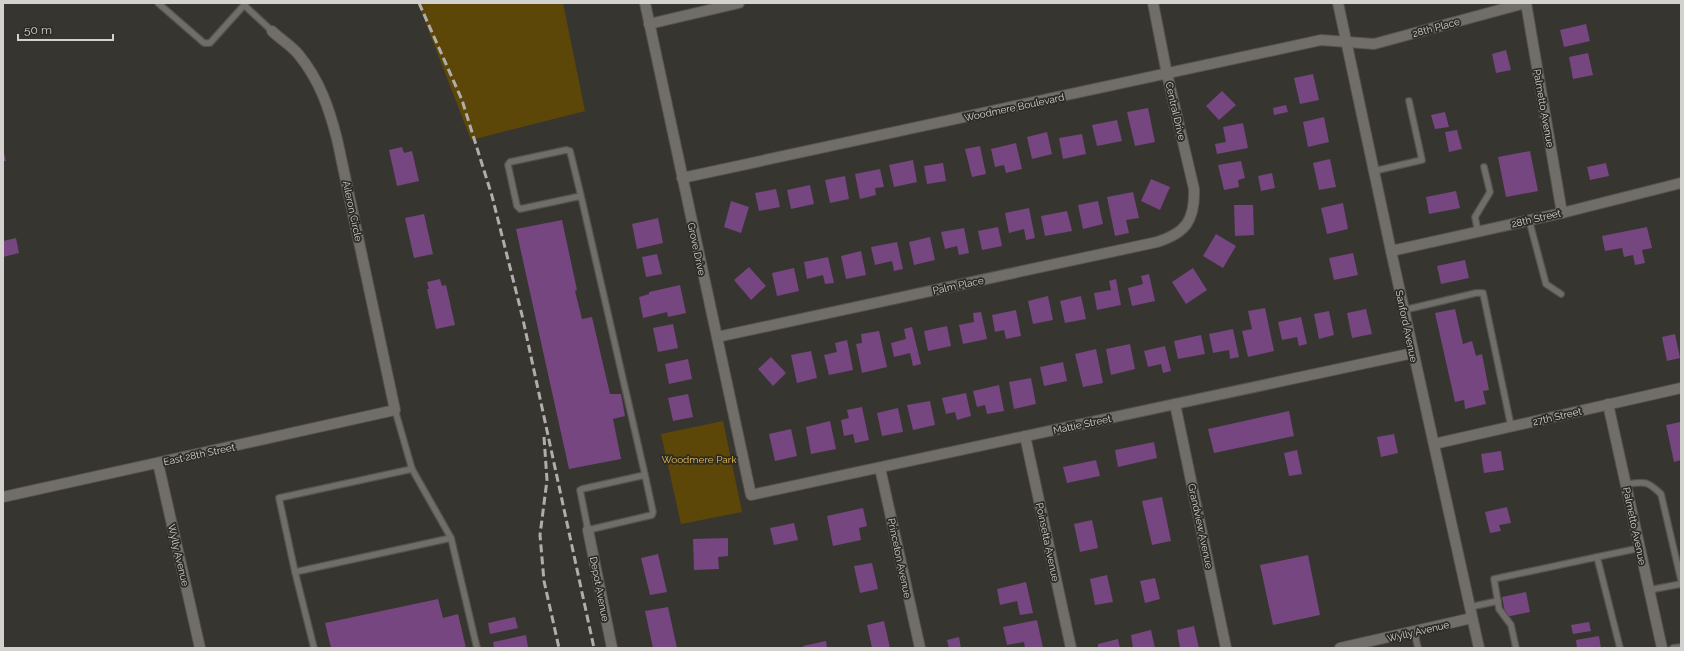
<svg xmlns="http://www.w3.org/2000/svg" width="1684" height="651" viewBox="0 0 1684 651" font-family="Raleway,sans-serif">
	<rect width="100%" height="100%" fill="#373530"/>
	<g fill="#5d4708">
		<path d="M418,3H563L585,111L471,140Z"/>
		<path d="M723,421L742,512L681,524L661,434Z"/>
	</g>
	<g fill="#75467f">
		<path d="M1586,24L1590,41L1564,47L1560,30Z"/>
		<path d="M1506,50L1511,70L1496,73L1492,54Z"/>
		<path d="M1588,53L1593,75L1573,79L1569,57Z"/>
		<path d="M1313,74L1319,100L1300,104L1294,78Z"/>
		<path d="M1222,91L1236,105L1219,120L1206,106Z"/>
		<path d="M1286,105L1288,112L1274,115L1273,108Z"/>
		<path d="M1148,108L1155,142L1135,146L1127,112Z"/>
		<path d="M1445,112L1449,127L1435,129L1431,115Z"/>
		<path d="M1324,117L1329,142L1308,147L1303,122Z"/>
		<path d="M1117,120L1122,141L1097,146L1092,125Z"/>
		<path d="M1243,123L1248,148L1217,154L1215,144L1226,142L1223,127Z"/>
		<path d="M1457,130L1462,149L1449,152L1445,132Z"/>
		<path d="M1047,132L1052,154L1032,159L1027,137Z"/>
		<path d="M1082,134L1086,154L1063,159L1059,138Z"/>
		<path d="M1016,143L1022,169L1006,173L1004,165L995,167L991,149Z"/>
		<path d="M980,146L986,174L972,177L965,149Z"/>
		<path d="M402,147L404,153L412,151L419,181L397,186L389,150Z"/>
		<path d="M3,149L6,161H3Z"/>
		<path d="M1530,151L1538,191L1506,197L1498,157Z"/>
		<path d="M1330,159L1336,187L1319,190L1313,163Z"/>
		<path d="M913,160L917,182L894,187L889,165Z"/>
		<path d="M1241,161L1245,178L1238,180L1239,187L1224,190L1218,165Z"/>
		<path d="M943,163L946,181L927,184L924,166Z"/>
		<path d="M1606,163L1609,176L1590,180L1587,167Z"/>
		<path d="M880,169L884,187L875,188L876,195L860,199L855,174Z"/>
		<path d="M1272,173L1275,188L1261,191L1258,176Z"/>
		<path d="M845,176L849,199L830,203L825,180Z"/>
		<path d="M1151,179L1170,187L1160,210L1141,201Z"/>
		<path d="M810,185L814,204L791,209L787,190Z"/>
		<path d="M776,189L780,207L759,211L755,193Z"/>
		<path d="M1456,191L1460,208L1429,214L1426,197Z"/>
		<path d="M1133,192L1139,218L1126,220L1129,233L1115,236L1107,197Z"/>
		<path d="M731,201L749,207L741,233L724,227Z"/>
		<path d="M1098,201L1103,224L1083,229L1078,205Z"/>
		<path d="M1343,203L1348,229L1327,234L1321,208Z"/>
		<path d="M1234,205H1253L1254,235L1235,236Z"/>
		<path d="M1029,208L1035,238L1026,240L1024,229L1009,233L1005,213Z"/>
		<path d="M1067,211L1072,231L1045,236L1041,216Z"/>
		<path d="M424,214L433,254L414,258L405,218Z"/>
		<path d="M658,218L663,243L637,249L632,224Z"/>
		<path d="M562,220L577,290L575,291L582,319L592,317L610,394H621L625,416L613,419L621,459L569,469L516,229Z"/>
		<path d="M998,227L1002,246L982,250L978,231Z"/>
		<path d="M1647,227L1652,248L1642,250L1645,263L1635,265L1633,255L1624,257L1622,248L1605,251L1602,236Z"/>
		<path d="M964,228L969,253L959,255L957,246L945,249L941,232Z"/>
		<path d="M1216,234L1236,246L1223,268L1203,256Z"/>
		<path d="M930,237L935,260L914,265L909,242Z"/>
		<path d="M16,238L19,253L3,257V241Z"/>
		<path d="M897,242L903,269L894,271L892,261L875,265L871,247Z"/>
		<path d="M861,251L866,275L846,279L841,256Z"/>
		<path d="M1353,253L1358,275L1334,280L1329,258Z"/>
		<path d="M657,254L662,274L646,277L642,257Z"/>
		<path d="M828,257L834,283L825,284L823,275L807,279L804,262Z"/>
		<path d="M1465,260L1469,278L1441,284L1437,266Z"/>
		<path d="M749,267L766,286L751,300L734,280Z"/>
		<path d="M794,268L799,291L777,296L772,273Z"/>
		<path d="M1193,268L1207,290L1186,304L1172,282Z"/>
		<path d="M1149,274L1155,301L1132,306L1128,288L1143,284L1141,276Z"/>
		<path d="M440,279L442,286L446,285L455,325L436,329L427,289H429L427,282Z"/>
		<path d="M1116,279L1121,305L1097,310L1094,293L1111,290L1109,281Z"/>
		<path d="M680,285L686,313L668,317L667,312L643,318L639,297L649,294V292Z"/>
		<path d="M1048,296L1053,320L1033,324L1028,301Z"/>
		<path d="M1081,296L1086,319L1065,323L1060,301Z"/>
		<path d="M1265,308L1274,351L1248,357L1242,331L1252,329L1248,311Z"/>
		<path d="M1366,309L1372,334L1352,338L1347,313Z"/>
		<path d="M1455,309L1463,344L1472,341L1476,356L1482,354L1489,390L1483,391L1486,404L1465,409L1464,400L1455,402L1435,313Z"/>
		<path d="M1016,310L1021,336L1006,339L1004,330L995,332L992,315Z"/>
		<path d="M1329,311L1334,335L1319,339L1314,314Z"/>
		<path d="M981,312L987,339L963,344L959,325L974,322L973,313Z"/>
		<path d="M1301,317L1307,344L1299,346L1297,337L1282,340L1278,322Z"/>
		<path d="M673,324L678,348L658,352L653,328Z"/>
		<path d="M947,326L951,346L928,351L924,331Z"/>
		<path d="M912,327L921,364L913,366L910,353L894,357L891,343L906,339L904,329Z"/>
		<path d="M1233,329L1239,357L1230,359L1229,350L1213,353L1209,334Z"/>
		<path d="M879,331L887,367L862,373L856,344L862,343L861,334Z"/>
		<path d="M1675,334L1680,358L1667,361L1662,337Z"/>
		<path d="M1201,335L1205,354L1178,359L1174,341Z"/>
		<path d="M847,340L853,370L829,375L824,355L837,352L835,343Z"/>
		<path d="M1130,344L1135,369L1111,375L1106,349Z"/>
		<path d="M1165,346L1171,371L1163,373L1161,364L1148,367L1144,351Z"/>
		<path d="M1096,349L1103,383L1083,387L1075,354Z"/>
		<path d="M811,351L817,378L797,383L791,355Z"/>
		<path d="M771,357L786,373L773,386L758,369Z"/>
		<path d="M688,359L692,379L669,384L665,364Z"/>
		<path d="M1063,362L1067,381L1044,386L1040,367Z"/>
		<path d="M1031,378L1036,404L1014,409L1009,382Z"/>
		<path d="M999,385L1004,411L987,414L985,405L977,407L973,391Z"/>
		<path d="M966,393L971,416L957,420L955,412L946,414L942,398Z"/>
		<path d="M688,394L693,417L673,421L668,398Z"/>
		<path d="M930,401L935,425L913,430L907,405Z"/>
		<path d="M862,407L869,440L855,443L853,434L844,436L841,420L849,418L847,410Z"/>
		<path d="M898,408L903,432L882,436L877,413Z"/>
		<path d="M1289,411L1294,436L1214,453L1208,429Z"/>
		<path d="M830,421L836,449L811,454L806,427Z"/>
		<path d="M1680,422L1681,460L1674,462L1666,425Z"/>
		<path d="M791,429L797,456L775,461L769,434Z"/>
		<path d="M1394,434L1398,453L1381,457L1377,437Z"/>
		<path d="M1154,442L1157,458L1118,467L1115,450Z"/>
		<path d="M1297,450L1302,474L1289,476L1284,453Z"/>
		<path d="M1501,451L1504,470L1484,473L1481,454Z"/>
		<path d="M1096,460L1100,476L1067,483L1063,467Z"/>
		<path d="M1162,497L1171,541L1152,545L1142,501Z"/>
		<path d="M1507,507L1511,523L1499,525L1501,531L1490,533L1485,512Z"/>
		<path d="M863,508L867,526L859,528L861,540L833,546L827,516Z"/>
		<path d="M1092,520L1098,548L1080,552L1074,524Z"/>
		<path d="M794,523L798,540L774,545L770,528Z"/>
		<path d="M728,538V556L718,557L719,569L694,570L693,539Z"/>
		<path d="M658,554L667,592L650,595L641,558Z"/>
		<path d="M1308,555L1320,615L1273,625L1260,565Z"/>
		<path d="M872,563L878,589L860,593L854,566Z"/>
		<path d="M1107,575L1113,602L1095,605L1090,579Z"/>
		<path d="M1155,578L1160,599L1145,603L1140,581Z"/>
		<path d="M1026,582L1033,613L1020,615L1017,601L1000,605L997,589Z"/>
		<path d="M1526,592L1530,612L1506,617L1502,597Z"/>
		<path d="M438,599L443,618L458,614L466,648H331L325,623Z"/>
		<path d="M668,607L677,648H653L645,611Z"/>
		<path d="M515,617L518,628L490,634L488,623Z"/>
		<path d="M1037,620L1043,648H1025L1024,642L1007,645L1003,627Z"/>
		<path d="M884,621L890,648H872L867,625Z"/>
		<path d="M1589,622L1591,631L1573,634L1571,625Z"/>
		<path d="M1194,626L1199,648H1180L1177,630Z"/>
		<path d="M1151,630L1155,648H1133L1131,635Z"/>
		<path d="M526,635L528,647L494,648L493,642Z"/>
		<path d="M1599,636L1601,648H1577L1576,640Z"/>
		<path d="M959,637L961,648H949L947,640Z"/>
		<path d="M1118,639L1120,648H1098V644Z"/>
		<path d="M826,641L827,648H804L803,646Z"/>
	</g>
	<g fill="none" stroke-linecap="round" stroke-linejoin="round">
		<g stroke="#54534f" stroke-width="8">
			<g id="lane">
				<path d="M158,3L204,43H210L246,3"/>
				<path d="M244,5L272,31"/>
				<path d="M1374,171L1422,160L1409,101"/>
				<path d="M581,196L520,209L517,206L508,165L510,162L566,150L570,151L581,196L645,475L653,512L652,515L588,530L580,490L582,489L645,475"/>
				<path d="M1529,220L1546,284L1561,294"/>
				<path d="M1478,232L1475,217L1490,192L1484,167"/>
				<path d="M1404,310L1476,293H1483L1511,426"/>
				<path d="M395,410L412,469L451,538"/>
				<path d="M1626,484C1645,482 1646,480 1661,494L1681,580"/>
				<path d="M1597,557L1640,548"/>
				<path d="M295,572L279,498L412,469"/>
				<path d="M1649,590L1681,584"/>
				<path d="M1470,607L1498,601"/>
				<path d="M1414,631L1418,648"/>
				<path d="M314,648L295,572L451,538L477,648"/>
				<path d="M1516,648L1511,625L1499,609L1494,579L1597,557L1620,648"/>
				<path d="M1673,648L1681,647"/>
			</g>
		</g>
		<g stroke="#54534f" stroke-width="12">
			<g id="street">
				<path d="M645,3L751,495L1413,353"/>
				<path d="M1526,3L1562,213"/>
				<path d="M649,24L739,3"/>
				<path d="M682,178L1321,40L1374,44L1525,3"/>
				<path d="M1391,251L1562,213L1681,183"/>
				<path d="M717,337L1157,242C1186,233 1195,220 1194,189L1167,74L1153,3"/>
				<path d="M1175,404L1226,648"/>
				<path d="M1608,404L1662,648"/>
				<path d="M1025,436L1071,648"/>
				<path d="M158,463L200,648"/>
				<path d="M880,468L920,648"/>
				<path d="M3,497L395,410L337,139C329,108 320,81 299,55C292,46 280,39 272,31"/>
				<path d="M588,530L612,648"/>
				<path d="M1340,648L1472,618"/>
			</g>
		</g>
		<g stroke="#54534f" stroke-width="12">
			<g id="secondary">
				<path d="M1338,3L1391,251L1479,648"/>
				<path d="M1434,444L1681,388"/>
			</g>
		</g>
		<use href="#lane" stroke="#716e69" stroke-width="5.5"/>
		<use href="#street" stroke="#716e69" stroke-width="10"/>
		<use href="#secondary" stroke="#716e69" stroke-width="10"/>
		<g stroke="#afaeaa" stroke-width="3" stroke-dasharray="8 4" stroke-linecap="butt">
			<path d="M419,3L462,100L492,196L522,315L594,648"/>
			<path d="M544,437L547,480L540,535L544,581L559,648"/>
		</g>
	</g>
	<g text-anchor="middle" stroke-width="3.5" stroke-linejoin="round" paint-order="stroke">
		<g font-size="10" fill="#d3d2cf" stroke="#2d2b26">
			<text transform="translate(1436 27) rotate(-15)" y="4">28th Place</text>
			<text transform="translate(1014 107) rotate(-12)" y="4">Woodmere Boulevard</text>
			<text transform="translate(1544 108) rotate(80)" y="4">Palmetto Avenue</text>
			<text transform="translate(1176 111) rotate(77)" y="4">Central Drive</text>
			<text transform="translate(353 211) rotate(78)" y="4">Aileron Circle</text>
			<text transform="translate(1536 218) rotate(-13)" y="4">28th Street</text>
			<text transform="translate(697 249) rotate(78)" y="4">Grove Drive</text>
			<text transform="translate(958 285) rotate(-12)" y="4">Palm Place</text>
			<text transform="translate(1407 326) rotate(78)" y="4">Sanford Avenue</text>
			<text transform="translate(1557 416) rotate(-13)" y="4">27th Street</text>
			<text transform="translate(1082 424) rotate(-12)" y="4">Mattie Street</text>
			<text transform="translate(199 454) rotate(-12)" y="4">East 28th Street</text>
			<text transform="translate(1201 526) rotate(78)" y="4">Grandview Avenue</text>
			<text transform="translate(1635 526) rotate(78)" y="4">Palmetto Avenue</text>
			<text transform="translate(1048 542) rotate(78)" y="4">Poinsetta Avenue</text>
			<text transform="translate(179 555) rotate(77)" y="4">Wylly Avenue</text>
			<text transform="translate(900 558) rotate(78)" y="4">Princeton Avenue</text>
			<text transform="translate(600 589) rotate(79)" y="4">Depot Avenue</text>
			<text transform="translate(1418 631) rotate(-13)" y="4">Wylly Avenue</text>
		</g>
		<g font-size="10" fill="#e9be52" stroke="#2d2b26">
			<text x="699" y="463">Woodmere Park</text>
		</g>
	</g>
	<rect width="1684" height="651" fill="none" stroke="#d3d2cf" stroke-width="8"/>
	<path d="M18 34v6h95v-6" fill="none" stroke="#d3d2cf" stroke-width="2"/>
	<text x="24" y="34" font-size="12" fill="#d3d2cf" stroke="#2d2b26" stroke-width="3" paint-order="stroke">50 m</text>
</svg>
